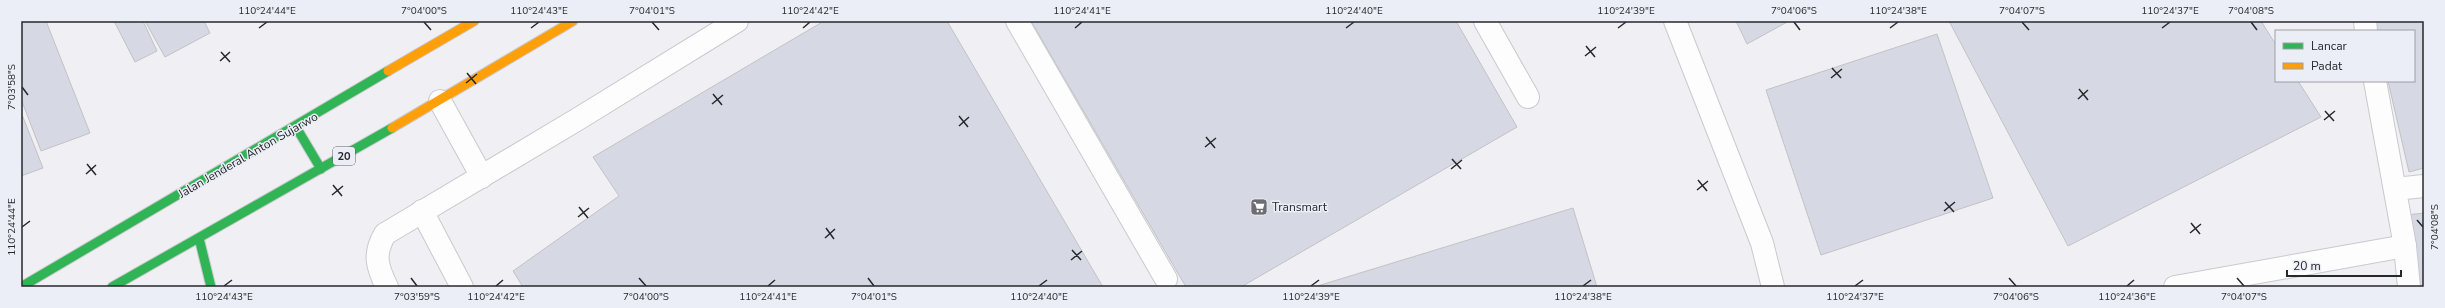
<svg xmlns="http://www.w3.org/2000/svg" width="2445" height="308" viewBox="0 0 2445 308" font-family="'Nunito Sans',sans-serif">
	<rect width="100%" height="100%" fill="#efeff4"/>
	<g fill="#d6d8e3" stroke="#c2c2c6">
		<path d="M25,21H46L90,133L41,151L21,99V23Z"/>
		<path d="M114,21H143L157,51L135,62Z"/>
		<path d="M145,21H204L210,33L165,57Z"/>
		<path d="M824,21H947L1103,287H523L513,271L619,196L593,157Z"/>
		<path d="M1031,21H1456L1517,127L1241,287H1186Z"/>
		<path d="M1736,21H1789L1747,44Z"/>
		<path d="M1949,21H2261L2276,45V81H2298L2321,117L2068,246Z"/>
		<path d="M2374,21H2424V168L2409,172L2388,81H2414V31H2376Z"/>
		<path d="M1937,34L1993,198L1821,255L1766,90Z"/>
		<path d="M21,112L43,168L21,176Z"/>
		<path d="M1573,208L1597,287H1314Z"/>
		<path d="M2424,213V287H2417L2406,215Z"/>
	</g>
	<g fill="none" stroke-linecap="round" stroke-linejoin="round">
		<g stroke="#c9cacd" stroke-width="24">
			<g id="lane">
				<path d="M1017,21L1166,279"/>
				<path d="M1485,21L1528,97"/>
				<path d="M1675,21L1762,243L1773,287"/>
				<path d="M2365,21L2366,31"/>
				<path d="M2375,81L2405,246L2409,287"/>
				<path d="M440,101L482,177"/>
				<path d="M2395,189L2424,186"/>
				<path d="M422,211L462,287"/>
				<path d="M387,287C377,267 373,254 385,234L578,119L737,21"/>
				<path d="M2175,287L2405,246"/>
			</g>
		</g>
		<g stroke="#c9cacd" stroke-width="11">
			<g id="fast">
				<path d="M296,127L321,169"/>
				<path d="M199,238L211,287"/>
				<path d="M21,287L388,71"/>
				<path d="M112,287L392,128"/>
			</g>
		</g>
		<g stroke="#c9cacd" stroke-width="11">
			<g id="slow">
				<path d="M388,71L474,21"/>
				<path d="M392,128L573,21"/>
			</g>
		</g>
		<use href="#lane" stroke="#fdfdfd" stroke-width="22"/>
		<use href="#fast" stroke="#30b455" stroke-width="9"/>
		<use href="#slow" stroke="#ff9f0a" stroke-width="9"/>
	</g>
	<path fill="none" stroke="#27282b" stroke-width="1.5" d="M424,22L431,30M652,22L659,30M1794,22L1800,30M2022,22L2029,30M2251,22L2257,30M259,28L267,22M531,28L539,22M803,28L810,22M1075,28L1082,22M1346,28L1354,22M1618,28L1626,22M1890,28L1898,22M2162,28L2170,22M1586,46L1595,57M221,52L230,62M1585,56L1596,47M220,61L230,52M1832,68L1841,78M467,73L476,84M1831,78L1842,69M466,83L477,74M22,87L28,95M2079,89L2088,100M713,94L722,105M2078,99L2088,90M712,104L723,95M2325,111L2334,121M959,116L968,127M2324,120L2335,111M959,126L969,117M1206,137L1215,148M1205,147L1216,138M1452,159L1461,169M87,164L96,175M1451,169L1462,160M86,174L96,165M1698,180L1707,191M333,185L342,196M1697,190L1708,181M332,195L343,186M1945,202L1954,212M579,207L588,218M1944,211L1955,202M578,217L589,208M2417,220L2423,227M2191,223L2200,234M22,227L30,221M826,228L834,239M2190,233L2201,224M825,238L835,229M1072,250L1081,260M1071,260L1082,251M411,278L417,286M639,278L646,286M868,278L874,286M2009,278L2016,286M2237,278L2244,286M224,286L232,280M496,286L503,280M768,286L775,280M1039,286L1047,280M1311,286L1319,280M1583,286L1591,280M1855,286L1863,280M2127,286L2134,280"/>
	<defs>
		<g id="supermarket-square" transform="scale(0.9)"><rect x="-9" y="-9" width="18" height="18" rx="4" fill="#6d6e71" stroke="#eceef7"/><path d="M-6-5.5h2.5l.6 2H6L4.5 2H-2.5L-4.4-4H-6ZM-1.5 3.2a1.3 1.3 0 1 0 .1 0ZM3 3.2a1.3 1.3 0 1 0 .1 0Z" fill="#fff"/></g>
	</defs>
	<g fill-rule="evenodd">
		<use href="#supermarket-square" x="1259" y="207"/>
	</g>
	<g text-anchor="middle" stroke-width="3" stroke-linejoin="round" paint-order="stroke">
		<rect fill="#eceef7" stroke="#626368" stroke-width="1" x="333" y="147" width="22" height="18" rx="3"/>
		<g font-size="11" font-weight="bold" fill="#27282b">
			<text x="344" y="160">20</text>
		</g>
		<g font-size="12" fill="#27282b" stroke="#eceef7">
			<text transform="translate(248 155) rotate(-30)" y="4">Jalan Jenderal Anton Sujarwo</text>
		</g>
		<g font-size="12" fill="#27282b" stroke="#eceef7" text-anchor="start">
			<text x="1272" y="211">Transmart</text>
		</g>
	</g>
	<rect width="2445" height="308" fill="none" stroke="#eceef7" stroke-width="44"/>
	<rect x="2275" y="30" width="140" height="52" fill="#eceef7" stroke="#9d9fa5"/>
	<rect x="2283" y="43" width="20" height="6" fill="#30b455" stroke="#9d9fa5"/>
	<text x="2311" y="50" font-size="12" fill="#27282b">Lancar</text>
	<rect x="2283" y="63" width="20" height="6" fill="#ff9f0a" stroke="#9d9fa5"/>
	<text x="2311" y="70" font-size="12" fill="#27282b">Padat</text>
	<path d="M2287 270v6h114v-6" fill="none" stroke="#27282b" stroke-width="2"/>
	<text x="2293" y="270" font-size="12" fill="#27282b" stroke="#eceef7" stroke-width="3" paint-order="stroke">20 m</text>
	<rect x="22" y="22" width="2401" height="264" fill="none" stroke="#27282b" stroke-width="1.5"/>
	<g font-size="10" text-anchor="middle" fill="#27282b">
		<text x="267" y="14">110°24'44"E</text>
		<text x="424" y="14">7°04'00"S</text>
		<text x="539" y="14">110°24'43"E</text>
		<text x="652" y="14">7°04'01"S</text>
		<text x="810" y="14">110°24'42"E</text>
		<text x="1082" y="14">110°24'41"E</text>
		<text x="1354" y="14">110°24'40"E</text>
		<text x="1626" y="14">110°24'39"E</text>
		<text x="1794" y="14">7°04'06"S</text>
		<text x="1898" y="14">110°24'38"E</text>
		<text x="2022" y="14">7°04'07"S</text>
		<text x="2170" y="14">110°24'37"E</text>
		<text x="2251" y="14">7°04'08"S</text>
		<text transform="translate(11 87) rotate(-90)" y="4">7°03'58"S</text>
		<text transform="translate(11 227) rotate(-90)" y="4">110°24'44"E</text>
		<text transform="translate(2434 227) rotate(-90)" y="4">7°04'08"S</text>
		<text x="224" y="300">110°24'43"E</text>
		<text x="417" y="300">7°03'59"S</text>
		<text x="496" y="300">110°24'42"E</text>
		<text x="646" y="300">7°04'00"S</text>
		<text x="768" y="300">110°24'41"E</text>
		<text x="874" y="300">7°04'01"S</text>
		<text x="1039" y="300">110°24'40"E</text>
		<text x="1311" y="300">110°24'39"E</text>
		<text x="1583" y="300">110°24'38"E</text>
		<text x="1855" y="300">110°24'37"E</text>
		<text x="2016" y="300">7°04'06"S</text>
		<text x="2127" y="300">110°24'36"E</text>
		<text x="2244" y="300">7°04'07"S</text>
	</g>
</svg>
